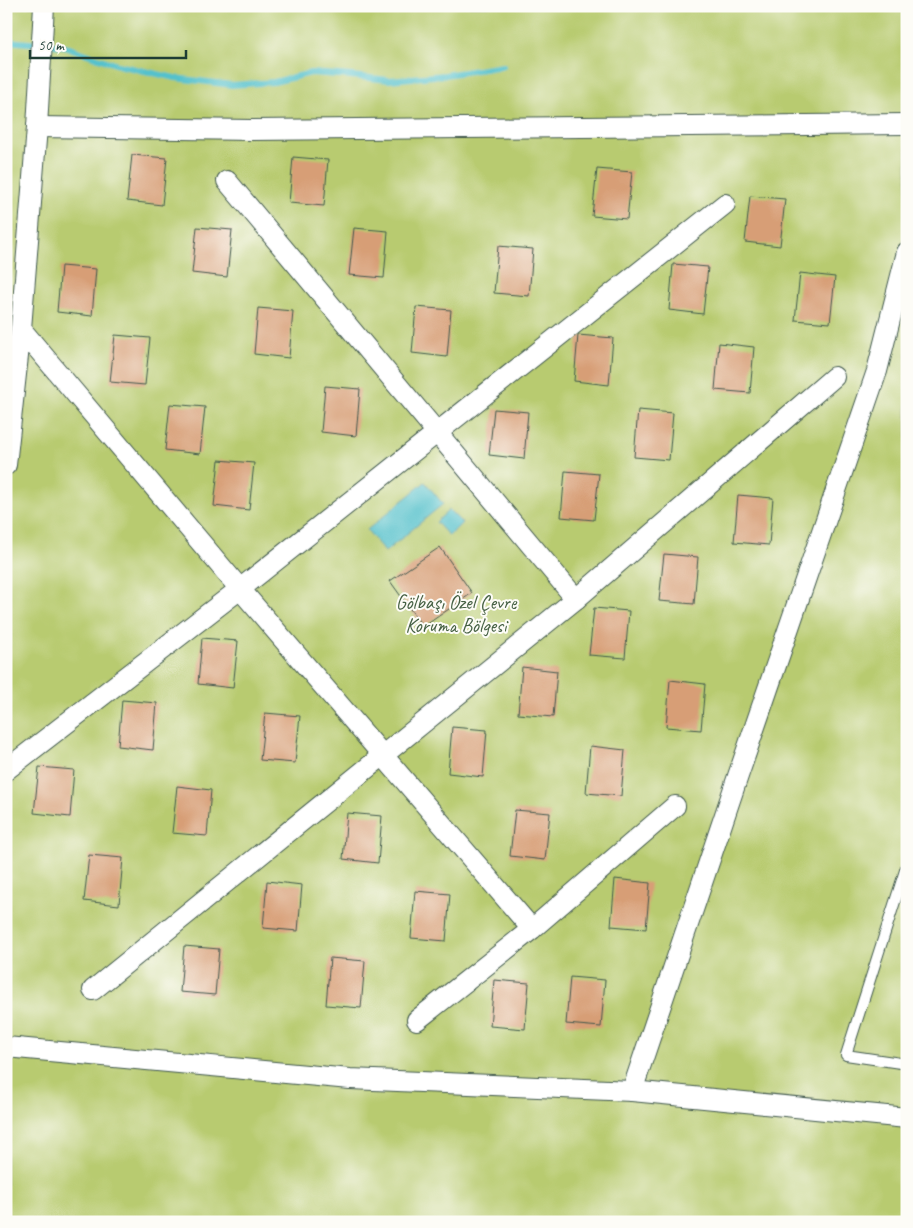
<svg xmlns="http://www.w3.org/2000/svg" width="913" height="1228" viewBox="0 0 913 1228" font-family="Caveat,sans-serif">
	<rect width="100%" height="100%" fill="#fdfcf7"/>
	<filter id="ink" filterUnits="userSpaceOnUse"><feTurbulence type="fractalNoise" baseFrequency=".02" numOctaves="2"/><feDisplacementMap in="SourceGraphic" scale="10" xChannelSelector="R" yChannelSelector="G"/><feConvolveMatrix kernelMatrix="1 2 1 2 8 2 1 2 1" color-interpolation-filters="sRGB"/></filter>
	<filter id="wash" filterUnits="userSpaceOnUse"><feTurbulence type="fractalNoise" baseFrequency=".0096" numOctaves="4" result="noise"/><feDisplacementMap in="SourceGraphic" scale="20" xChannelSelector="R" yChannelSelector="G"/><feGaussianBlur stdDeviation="1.12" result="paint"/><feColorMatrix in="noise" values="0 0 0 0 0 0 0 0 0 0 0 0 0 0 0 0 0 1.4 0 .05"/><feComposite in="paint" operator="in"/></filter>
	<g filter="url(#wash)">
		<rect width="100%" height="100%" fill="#f4ead3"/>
		<rect fill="#b8cb6f" stroke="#6c8452" x="6" y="6" width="901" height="1216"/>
		<g fill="#54c1cc" stroke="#3a7f80">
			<path d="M425,482L443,504L385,552L367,530Z"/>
			<path d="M449,510L462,523L449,536L436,522Z"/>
		</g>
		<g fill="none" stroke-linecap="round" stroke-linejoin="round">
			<path stroke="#54c1cc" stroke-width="6" d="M6,41L64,46L118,65L175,78L232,85L274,82L311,73L351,76L389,80L445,75L503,66"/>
		</g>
		<g id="blocks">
			<g fill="#d79e76">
				<path d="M132,155L167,158L162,205L127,201Z"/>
				<path d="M293,157L328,160L324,206L289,203Z"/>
				<path d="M597,169L632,172L627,219L592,216Z"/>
				<path d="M750,196L785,199L780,246L745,242Z"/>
				<path d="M197,227L232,230L227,277L192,273Z"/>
				<path d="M354,228L388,231L384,278L349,275Z"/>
				<path d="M498,246L533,249L529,296L494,293Z"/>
				<path d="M673,264L708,267L703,314L669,310Z"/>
				<path d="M61,266L96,269L92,316L57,312Z"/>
				<path d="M800,273L835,277L830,323L795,320Z"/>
				<path d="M416,307L451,310L447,357L412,353Z"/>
				<path d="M258,308L293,311L289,358L254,354Z"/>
				<path d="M115,335L150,338L145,385L110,382Z"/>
				<path d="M578,335L613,338L609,385L574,381Z"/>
				<path d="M719,343L754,347L750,393L715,390Z"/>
				<path d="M325,386L360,389L356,436L321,432Z"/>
				<path d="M170,404L205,407L200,454L165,450Z"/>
				<path d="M494,409L528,412L524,459L489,455Z"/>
				<path d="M638,410L673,413L669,460L634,457Z"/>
				<path d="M219,460L254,463L249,510L214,506Z"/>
				<path d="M565,471L599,474L594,520L561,517Z"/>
				<path d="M738,495L773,498L769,545L734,542Z"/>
				<path d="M440,547L472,593L423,627L390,581Z"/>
				<path d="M664,554L698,557L694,604L659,601Z"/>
				<path d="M594,608L629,611L625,658L589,655Z"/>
				<path d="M202,638L238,641L233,688L198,684Z"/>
				<path d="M522,667L557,671L553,717L518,714Z"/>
				<path d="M670,680L705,684L701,730L666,727Z"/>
				<path d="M122,700L157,703L153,750L118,746Z"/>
				<path d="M265,713L300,716L295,763L260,760Z"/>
				<path d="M452,727L487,730L483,777L448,773Z"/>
				<path d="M590,746L625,750L621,796L586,793Z"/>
				<path d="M39,767L74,770L70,817L34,813Z"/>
				<path d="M177,786L211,790L207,836L172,833Z"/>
				<path d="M515,810L550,813L545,860L510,856Z"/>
				<path d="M347,813L382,816L378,863L343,859Z"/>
				<path d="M89,855L123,858L119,905L84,901Z"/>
				<path d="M615,879L650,883L646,929L611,926Z"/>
				<path d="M267,881L302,885L298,931L263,928Z"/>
				<path d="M415,891L450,894L446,941L411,938Z"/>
				<path d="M184,946L219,949L215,995L180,992Z"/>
				<path d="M330,958L365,961L361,1008L326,1005Z"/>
				<path d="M570,977L605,980L601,1027L566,1024Z"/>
				<path d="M494,980L529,983L525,1029L490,1026Z"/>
			</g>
		</g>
	</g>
	<g filter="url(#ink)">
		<use href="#blocks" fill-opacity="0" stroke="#3f574c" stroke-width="1"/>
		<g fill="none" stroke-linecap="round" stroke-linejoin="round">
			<g stroke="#3f574c" stroke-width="12">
				<path id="lane" d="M907,864L846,1055L907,1064"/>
			</g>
			<g stroke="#3f574c" stroke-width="22">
				<g id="street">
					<path d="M37,127L252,130L907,124"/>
					<path d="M227,181L576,599"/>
					<path d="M21,329L240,589L532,929"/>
					<path d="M6,465L21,329L37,127L44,6"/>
					<path d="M6,770L240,589L725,204"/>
					<path d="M93,990L576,599L834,377"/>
					<path d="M417,1020L532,929L675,806"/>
					<path d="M6,1047L350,1079L632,1091L907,1118"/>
					<path d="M632,1091L738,776L877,371L907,252"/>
				</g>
			</g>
			<use href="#lane" stroke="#fff" stroke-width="10"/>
			<use href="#street" stroke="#fff" stroke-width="20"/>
		</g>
	</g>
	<g text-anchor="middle" stroke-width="4" stroke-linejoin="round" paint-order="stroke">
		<g font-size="20" fill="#456043" stroke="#fdfcf7">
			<text x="456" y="609">Gölbaşı Özel Çevre<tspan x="456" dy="23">Koruma Bölgesi</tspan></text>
		</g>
	</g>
	<rect width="913" height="1228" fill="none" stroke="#fdfcf7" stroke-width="25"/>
	<path d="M30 50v8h156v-8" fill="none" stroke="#1f3d34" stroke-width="2.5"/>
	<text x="38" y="50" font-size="15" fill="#1f3d34" stroke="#fdfcf7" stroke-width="4" paint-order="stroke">50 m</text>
</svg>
